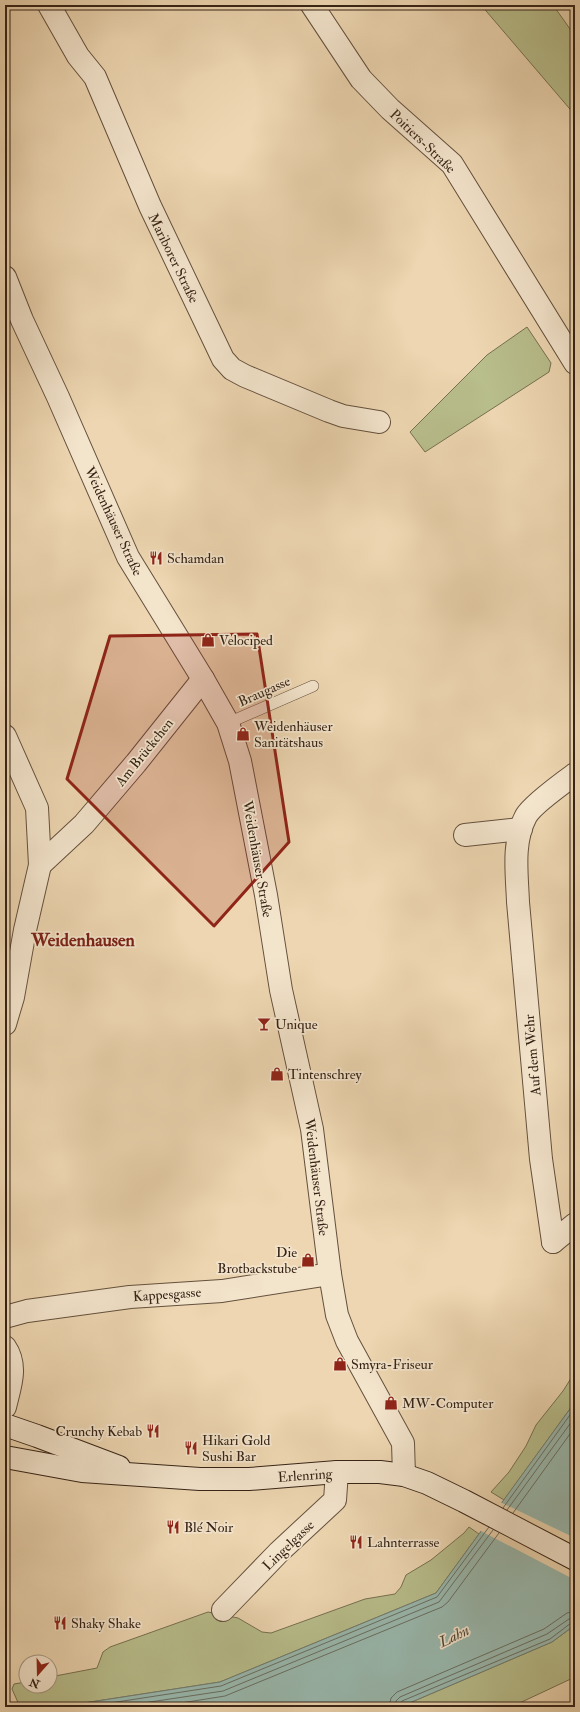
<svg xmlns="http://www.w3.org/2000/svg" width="580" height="1712" viewBox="0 0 580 1712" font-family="'IM FELL Double Pica',serif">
	<rect width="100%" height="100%" fill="#edd6b1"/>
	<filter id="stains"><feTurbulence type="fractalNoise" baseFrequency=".005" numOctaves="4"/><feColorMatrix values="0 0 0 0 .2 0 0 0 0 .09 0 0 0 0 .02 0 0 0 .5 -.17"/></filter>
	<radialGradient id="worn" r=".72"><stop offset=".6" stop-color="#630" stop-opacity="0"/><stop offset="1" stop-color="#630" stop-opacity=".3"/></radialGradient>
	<g fill="#b8be8c" stroke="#777051">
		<path d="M481,5H553L575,36V115Z"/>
		<path d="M527,327L551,363L549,372L425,452L410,432L487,355Z"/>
		<path d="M575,1372V1402L504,1500L491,1492L509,1472L526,1446L536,1425L563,1391Z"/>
		<path d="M469,1527L479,1534L436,1593L220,1682L58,1707H20L12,1689L14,1684L26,1682V1686H50V1677L97,1668L103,1652L110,1647L208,1612L238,1618L262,1632L271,1633L365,1599L395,1594L401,1587L406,1575L431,1560L464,1533Z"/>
		<path d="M575,1625V1677L511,1707H400L552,1642Z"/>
	</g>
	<path fill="#99b9af" stroke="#717d72" d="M575,1402V1625L552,1642L400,1707H58L220,1682L436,1593Z"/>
	<path fill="#edd6b1" d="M500,1502L575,1538V1580L479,1530Z"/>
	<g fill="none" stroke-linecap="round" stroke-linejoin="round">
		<g stroke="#686e62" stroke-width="1">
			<path d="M503,1508L575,1408"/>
			<path d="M507,1510L575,1417"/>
			<path d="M513,1513L575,1427"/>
			<path d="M84,1707L221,1686L437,1597L489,1527"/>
			<path d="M117,1707L223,1691L439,1602L493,1530"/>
			<path d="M156,1707L225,1696L442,1607L448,1602L499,1533"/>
			<path d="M389,1707L391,1698L397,1692L544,1629L567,1613L575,1611"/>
			<path d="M395,1707L396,1701L400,1697L547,1634L569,1619L575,1617"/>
			<path d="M400,1707L402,1701L550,1639L571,1623L575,1622"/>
		</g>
		<g stroke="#64503d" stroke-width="12">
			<path id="lane" d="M228,723L313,686"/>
		</g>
		<g stroke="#64503d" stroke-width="24">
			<g id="street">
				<path d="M49,5L78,56L95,77L150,206L223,359L232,369L245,376L329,411L343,416L379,422"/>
				<path d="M312,5L361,79L390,109L452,164L575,363"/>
				<path d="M5,277L22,320L58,397L128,557L203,679L228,723L240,761L266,895L281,990L312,1129L330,1274L337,1315L347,1341L403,1443L404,1475"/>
				<path d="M5,736L37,808L40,865L25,930L13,997L5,1024"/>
				<path d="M465,835L521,829"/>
				<path d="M40,865L84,824L136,763L203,679"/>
				<path d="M553,1242L541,1159L518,902C517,874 512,842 526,816C532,805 564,782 575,774"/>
				<path d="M553,1242L575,1224"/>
				<path d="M5,1317L27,1311L130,1297L222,1291L330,1274"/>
				<path d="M5,1347C18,1366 10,1386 5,1407"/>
				<path d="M223,1610L279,1552L335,1500L337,1472"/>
			</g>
		</g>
		<g stroke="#362316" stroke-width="24">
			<g id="secondary">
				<path d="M5,1425L37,1436L119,1467"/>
				<path d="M5,1457L82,1471L200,1479H249L337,1472H380L404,1475L427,1483L464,1501L575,1559"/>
			</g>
		</g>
		<use href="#lane" stroke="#f3e4cc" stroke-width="11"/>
		<use href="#street" stroke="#f3e4cc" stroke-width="22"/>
		<use href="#secondary" stroke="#f3e4cc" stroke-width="22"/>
	</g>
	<path fill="#8f2418" fill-opacity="0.2" stroke="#8f2418" stroke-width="3" stroke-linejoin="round" d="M257,634L289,842L214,926L67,779L110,636Z"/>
	<defs>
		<g id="restaurant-bare" transform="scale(1.08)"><path d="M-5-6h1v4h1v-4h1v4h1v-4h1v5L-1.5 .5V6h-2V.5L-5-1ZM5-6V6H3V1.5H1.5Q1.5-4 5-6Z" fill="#8f2418" stroke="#f3e4cc" stroke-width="2.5" paint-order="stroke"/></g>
		<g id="shop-bare" transform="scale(1.08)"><path d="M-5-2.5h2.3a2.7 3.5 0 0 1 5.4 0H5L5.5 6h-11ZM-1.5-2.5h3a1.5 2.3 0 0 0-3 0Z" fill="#8f2418" stroke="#f3e4cc" stroke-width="2.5" paint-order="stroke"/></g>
		<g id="bar-bare" transform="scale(1.08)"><path d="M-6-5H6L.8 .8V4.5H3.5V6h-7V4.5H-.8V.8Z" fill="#8f2418" stroke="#f3e4cc" stroke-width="2.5" paint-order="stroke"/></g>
	</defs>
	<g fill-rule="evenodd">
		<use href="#restaurant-bare" x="156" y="558"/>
		<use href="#shop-bare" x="208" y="640"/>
		<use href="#shop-bare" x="243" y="734"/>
		<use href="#bar-bare" x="264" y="1024"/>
		<use href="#shop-bare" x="277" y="1074"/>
		<use href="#shop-bare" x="308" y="1260"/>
		<use href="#shop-bare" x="340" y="1364"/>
		<use href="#shop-bare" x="391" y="1403"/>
		<use href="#restaurant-bare" x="153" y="1431"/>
		<use href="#restaurant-bare" x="191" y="1448"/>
		<use href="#restaurant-bare" x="173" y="1527"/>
		<use href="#restaurant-bare" x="356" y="1542"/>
		<use href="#restaurant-bare" x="60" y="1623"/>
	</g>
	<g text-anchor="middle" stroke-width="3.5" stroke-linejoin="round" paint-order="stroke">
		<g font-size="14" fill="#362316" stroke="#f3e4cc">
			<text transform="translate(423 141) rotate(44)" y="5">Poitiers-Straße</text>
			<text transform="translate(174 258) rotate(64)" y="5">Mariborer Straße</text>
			<text transform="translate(114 521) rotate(65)" y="5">Weidenhäuser Straße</text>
			<text transform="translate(264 691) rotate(-24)" y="5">Braugasse</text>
			<text transform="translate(144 752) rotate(-51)" y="5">Am Brückchen</text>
			<text transform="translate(258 859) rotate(80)" y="5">Weidenhäuser Straße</text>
			<text transform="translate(532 1055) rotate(-95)" y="5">Auf dem Wehr</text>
			<text transform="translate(317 1177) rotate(83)" y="5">Weidenhäuser Straße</text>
			<text transform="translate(167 1294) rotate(-4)" y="5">Kappesgasse</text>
			<text transform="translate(305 1475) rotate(-4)" y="5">Erlenring</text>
			<text transform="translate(288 1545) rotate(-44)" y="5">Lingelgasse</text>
		</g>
		<g font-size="14" fill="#362316" stroke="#f3e4cc" text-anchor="start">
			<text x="167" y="563">Schamdan</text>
			<text x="219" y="645">Velociped</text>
			<text x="254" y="731">Weidenhäuser<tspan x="254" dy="16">Sanitätshaus</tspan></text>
			<text x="275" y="1029">Unique</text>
			<text x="288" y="1079">Tintenschrey</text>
			<text x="297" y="1257" text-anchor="end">Die<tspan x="297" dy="16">Brotbackstube</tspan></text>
			<text x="351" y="1369">Smyra-Friseur</text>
			<text x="402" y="1408">MW-Computer</text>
			<text x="142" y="1436" text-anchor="end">Crunchy Kebab</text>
			<text x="202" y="1445">Hikari Gold<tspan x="202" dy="16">Sushi Bar</tspan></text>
			<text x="184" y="1532">Blé Noir</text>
			<text x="367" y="1547">Lahnterrasse</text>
			<text x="71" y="1628">Shaky Shake</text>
		</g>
		<g font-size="15" font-style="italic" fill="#4f483c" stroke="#f3e4cc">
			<text transform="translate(454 1636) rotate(-26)" y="5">Lahn</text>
		</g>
		<g font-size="18" font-weight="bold" fill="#7a1f14" stroke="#f3e4cc">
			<text x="83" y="946">Weidenhausen</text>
		</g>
	</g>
	<rect width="580" height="1712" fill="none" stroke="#edd6b1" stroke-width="20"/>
	<rect x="6" y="6" width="568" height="1700" fill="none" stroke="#362316" stroke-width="2"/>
	<rect x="10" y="10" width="560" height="1692" fill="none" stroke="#362316"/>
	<g transform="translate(38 1674) rotate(200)"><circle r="19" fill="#f3e4cc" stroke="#a79783"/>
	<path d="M0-3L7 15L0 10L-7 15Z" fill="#8f2418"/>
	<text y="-6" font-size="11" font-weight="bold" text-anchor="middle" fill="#362316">N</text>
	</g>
	<rect width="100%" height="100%" filter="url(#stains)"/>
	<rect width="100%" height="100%" fill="url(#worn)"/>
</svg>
